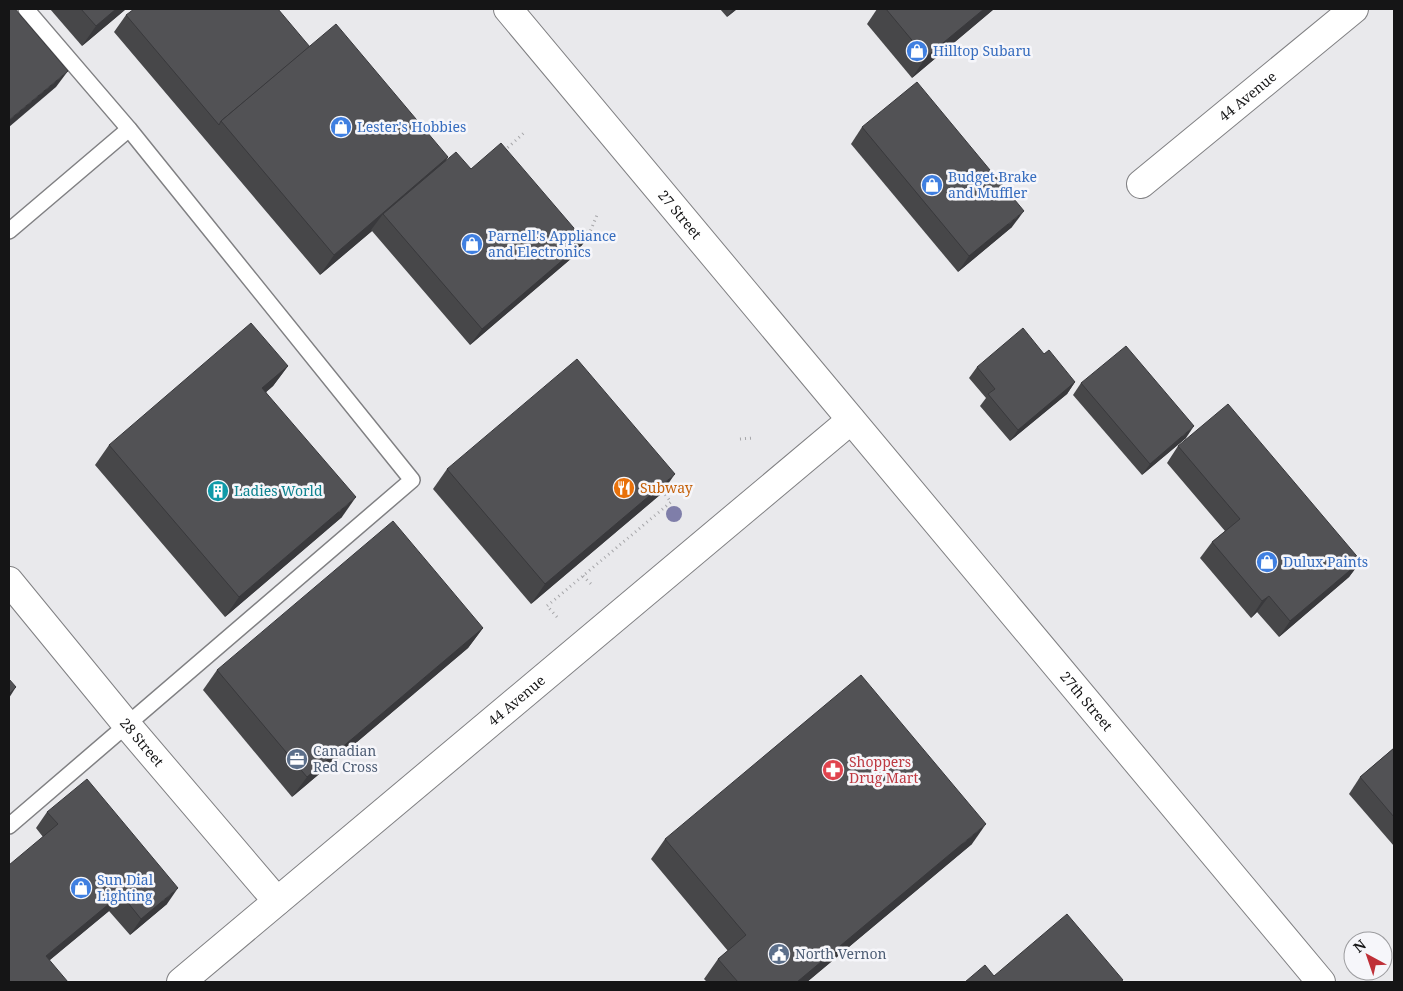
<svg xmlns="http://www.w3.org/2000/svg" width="1403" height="991" viewBox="0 0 1403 991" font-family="'Noto Serif',serif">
	<rect width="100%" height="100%" fill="#e9e9ec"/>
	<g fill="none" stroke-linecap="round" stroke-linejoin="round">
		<g stroke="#808083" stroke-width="18">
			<g id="lane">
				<path d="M9,231L129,129"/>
				<path d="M9,826L412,480L129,129L26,9"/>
			</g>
		</g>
		<g stroke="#808083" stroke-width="30">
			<g id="street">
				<path id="s1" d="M1141,184L1354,9"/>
				<path id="s2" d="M9,581L127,725L277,901"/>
				<path id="s3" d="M181,982L851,420"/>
			</g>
		</g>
		<g stroke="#808083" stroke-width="30">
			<g id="secondary">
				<path id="s4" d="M508,9L1321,982"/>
			</g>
		</g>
		<g stroke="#a7a7aa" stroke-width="3" stroke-dasharray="1 4" stroke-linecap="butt">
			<path d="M504,151L526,131"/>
			<path d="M580,241L590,232L597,215"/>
			<path d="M740,439L753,438"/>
			<path d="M583,576L592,585"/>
			<path d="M557,617L547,606L671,502L661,489"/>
		</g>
		<use href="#lane" stroke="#fff" stroke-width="15"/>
		<use href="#street" stroke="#fff" stroke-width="28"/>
		<use href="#secondary" stroke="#fff" stroke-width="28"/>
	</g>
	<circle fill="#7f7ea9" cx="674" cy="514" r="8"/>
	<g fill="#474749">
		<path d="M50,9H126L82,46Z"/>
		<path d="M720,9H737L727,17Z"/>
		<path d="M877,9H994L912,78L867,24Z"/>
		<path d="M126,15L310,47L448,157L446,161L471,169L585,241L573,257L470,345L372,231L320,275L114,32Z"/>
		<path d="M862,127L1012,227L958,272L851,144Z"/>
		<path d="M1044,354L1075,382L1067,394L1010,441L980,406L986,398L969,378L977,367Z"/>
		<path d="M288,366L273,386L266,392L342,517L225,617L95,465L109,445Z"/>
		<path d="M1081,383L1186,438L1142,475L1073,395Z"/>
		<path d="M1178,446L1361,561L1349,577L1279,637L1257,612L1251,618L1200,558L1212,542L1225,531L1167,463Z"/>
		<path d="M447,469L661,494L531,604L433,489Z"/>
		<path d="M483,628L468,648L292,797L203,690L217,670Z"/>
		<path d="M1394,748V846L1349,794L1360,777Z"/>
		<path d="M47,812L167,904L130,935L109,911L50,960L9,982L43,837L36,828Z"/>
		<path d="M665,839L972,844L807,982H707L704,979L718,959L728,951L651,859Z"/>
	</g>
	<g fill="#39393c">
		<path d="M116,9H126L82,46L96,26Z"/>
		<path d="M733,9H737L727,17Z"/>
		<path d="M984,9H994L912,78L926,57Z"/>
		<path d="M68,71L56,87L9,127V120Z"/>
		<path d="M448,157L434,177L383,214L371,230L372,231L320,275L334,255Z"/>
		<path d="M1024,211L1012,227L958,272L969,256Z"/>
		<path d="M585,241L573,257L470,345L482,329Z"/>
		<path d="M288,366L273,386L248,408L262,388Z"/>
		<path d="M1075,382L1067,394L1010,441L1018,430Z"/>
		<path d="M1194,426L1186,438L1142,475L1150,464Z"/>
		<path d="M675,474L661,494L531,604L545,584Z"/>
		<path d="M356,497L342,517L225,617L239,597Z"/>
		<path d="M1361,561L1349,577L1279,637L1290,621Z"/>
		<path d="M1269,596L1257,612L1251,618L1262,601Z"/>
		<path d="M483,628L468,648L292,797L307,777Z"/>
		<path d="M16,687L9,698V694Z"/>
		<path d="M986,824L972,844L807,982H797Z"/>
		<path d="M178,888L167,904L130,935L141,919Z"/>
		<path d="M121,894L109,911L35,972L46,956Z"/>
	</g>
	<g fill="#525255" stroke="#39393c">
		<path d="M9,9H15L68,71L9,120Z"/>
		<path d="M81,9H116L96,26Z"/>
		<path d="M134,9H278L310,47L221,121L219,125L126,15Z"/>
		<path d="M886,9H984L926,57Z"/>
		<path d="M336,24L448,157L334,255L221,121Z"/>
		<path d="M917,82L1024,211L969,256L862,127Z"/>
		<path d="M501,143L585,241L482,329L383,214L456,152L471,169Z"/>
		<path d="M251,323L288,366L262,388L356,497L239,597L109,445Z"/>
		<path d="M1023,328L1044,354L1049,350L1075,382L1018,430L988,394L995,389L977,367Z"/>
		<path d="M1126,346L1194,426L1150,464L1081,383Z"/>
		<path d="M577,359L675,474L545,584L447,469Z"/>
		<path d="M1228,404L1361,561L1290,621L1269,596L1262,601L1212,542L1240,519L1178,446Z"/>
		<path d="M393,521L483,628L307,777L217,670Z"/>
		<path d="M861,675L986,824L797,982H738L718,959L746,935L665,839Z"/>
		<path d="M9,679L16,687L9,694Z"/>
		<path d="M1394,748V817L1360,777Z"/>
		<path d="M87,779L178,888L141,919L121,894L46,956L68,982H9V865L58,824L47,812Z"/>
		<path d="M1067,914L1123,980L1120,982H965L985,965L994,976Z"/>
	</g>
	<defs>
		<g id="shop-disc" transform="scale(1.125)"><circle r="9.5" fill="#3f7fe0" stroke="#f6f6fa"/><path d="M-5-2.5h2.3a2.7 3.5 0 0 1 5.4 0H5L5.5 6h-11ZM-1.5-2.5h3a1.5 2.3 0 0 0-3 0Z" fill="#fff"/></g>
		<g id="restaurant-disc" transform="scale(1.125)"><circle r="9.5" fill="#e8710a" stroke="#f6f6fa"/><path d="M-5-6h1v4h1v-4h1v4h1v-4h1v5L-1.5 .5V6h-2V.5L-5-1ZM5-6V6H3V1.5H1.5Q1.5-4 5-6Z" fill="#fff"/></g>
		<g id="building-disc" transform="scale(1.125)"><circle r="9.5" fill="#0f9aa8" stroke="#f6f6fa"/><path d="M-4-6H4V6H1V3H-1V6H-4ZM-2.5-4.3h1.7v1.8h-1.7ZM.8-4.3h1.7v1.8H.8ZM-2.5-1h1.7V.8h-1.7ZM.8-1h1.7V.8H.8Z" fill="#fff"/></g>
		<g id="office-disc" transform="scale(1.125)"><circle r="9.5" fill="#5c6f8a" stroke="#f6f6fa"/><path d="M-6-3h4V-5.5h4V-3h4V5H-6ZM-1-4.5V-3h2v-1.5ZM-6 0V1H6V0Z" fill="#fff"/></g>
		<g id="pharmacy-disc" transform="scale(1.125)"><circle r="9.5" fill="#e0444e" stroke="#f6f6fa"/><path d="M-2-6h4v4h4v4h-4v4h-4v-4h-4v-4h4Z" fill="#fff"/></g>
		<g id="civic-disc" transform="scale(1.125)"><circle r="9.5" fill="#5c6f8a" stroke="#f6f6fa"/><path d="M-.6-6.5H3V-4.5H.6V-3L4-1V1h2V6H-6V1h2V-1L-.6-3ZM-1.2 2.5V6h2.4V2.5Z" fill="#fff"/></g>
	</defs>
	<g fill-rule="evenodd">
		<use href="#shop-disc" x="917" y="51"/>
		<use href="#shop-disc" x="341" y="127"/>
		<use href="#shop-disc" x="932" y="185"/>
		<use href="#shop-disc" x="472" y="244"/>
		<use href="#restaurant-disc" x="624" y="488"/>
		<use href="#building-disc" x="218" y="491"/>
		<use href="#shop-disc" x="1267" y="562"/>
		<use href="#office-disc" x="297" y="759"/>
		<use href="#pharmacy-disc" x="833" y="770"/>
		<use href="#shop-disc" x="81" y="888"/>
		<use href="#civic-disc" x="779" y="954"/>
	</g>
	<g text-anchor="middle" stroke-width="5" stroke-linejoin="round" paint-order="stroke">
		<g font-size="14" fill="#366cbe" stroke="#f6f6fa" text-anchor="start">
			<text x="933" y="56">Hilltop Subaru</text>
			<text x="357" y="132">Lester's Hobbies</text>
			<text x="948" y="182">Budget Brake<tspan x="948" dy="16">and Muffler</tspan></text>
			<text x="488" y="241">Parnell's Appliance<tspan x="488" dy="16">and Electronics</tspan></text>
			<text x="1283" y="567">Dulux Paints</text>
			<text x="97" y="885">Sun Dial<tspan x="97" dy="16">Lighting</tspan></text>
		</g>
		<g font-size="14" fill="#151516" stroke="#f6f6fa">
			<text dy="5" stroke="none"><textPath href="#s1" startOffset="138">44 Avenue</textPath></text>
			<text dy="5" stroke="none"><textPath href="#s4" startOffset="268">27 Street</textPath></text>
			<text dy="5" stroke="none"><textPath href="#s4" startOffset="902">27th Street</textPath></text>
			<text dy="5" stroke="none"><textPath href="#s3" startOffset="438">44 Avenue</textPath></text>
			<text dy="5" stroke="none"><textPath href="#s2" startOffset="209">28 Street</textPath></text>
		</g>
		<g font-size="14" fill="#c56008" stroke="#f6f6fa" text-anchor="start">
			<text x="640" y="493">Subway</text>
		</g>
		<g font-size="14" fill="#0d838f" stroke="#f6f6fa" text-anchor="start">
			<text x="234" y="496">Ladies World</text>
		</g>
		<g font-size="14" fill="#4e5e75" stroke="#f6f6fa" text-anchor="start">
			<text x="313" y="756">Canadian<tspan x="313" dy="16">Red Cross</tspan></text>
			<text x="795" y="959">North Vernon</text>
		</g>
		<g font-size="14" fill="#be3a42" stroke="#f6f6fa" text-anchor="start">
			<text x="849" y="767">Shoppers<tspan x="849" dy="16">Drug Mart</tspan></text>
		</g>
	</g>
	<rect width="1403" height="991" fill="none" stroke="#151516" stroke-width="20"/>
	<g transform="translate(1368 956) rotate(320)"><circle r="24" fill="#f6f6fa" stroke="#9c9c9f"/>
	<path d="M0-4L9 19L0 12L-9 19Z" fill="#bf2f37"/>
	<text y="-8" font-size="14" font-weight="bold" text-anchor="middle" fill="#151516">N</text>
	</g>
</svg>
